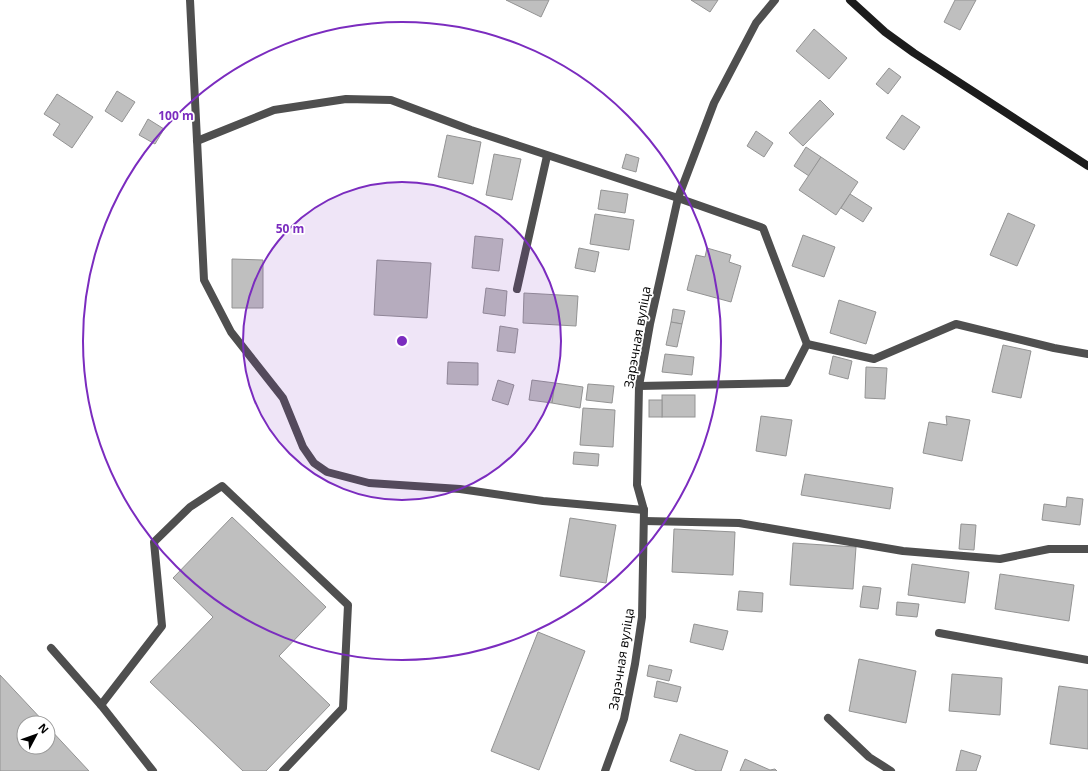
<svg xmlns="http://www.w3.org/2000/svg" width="1088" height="771" viewBox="0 0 1088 771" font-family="'Open Sans',sans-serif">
	<rect width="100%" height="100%" fill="#fff"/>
	<g fill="#bfbfbf" stroke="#939393">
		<path d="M506,0H549L541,17Z"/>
		<path d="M691,0H718L710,12Z"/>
		<path d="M955,0H976L960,30L944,22Z"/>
		<path d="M814,29L847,58L829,79L796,51Z"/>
		<path d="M889,68L901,77L888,94L876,84Z"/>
		<path d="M117,91L135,102L122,122L105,111Z"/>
		<path d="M57,94L93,117L72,148L53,135L60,124L44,114Z"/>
		<path d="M820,100L834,114L803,146L789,133Z"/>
		<path d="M902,115L920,127L904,150L886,138Z"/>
		<path d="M148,119L164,129L155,144L139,135Z"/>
		<path d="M756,131L773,143L764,157L747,146Z"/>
		<path d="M447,135L481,142L473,184L438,177Z"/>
		<path d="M806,147L821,157L809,176L794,166Z"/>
		<path d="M494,154L521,159L512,200L486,195Z"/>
		<path d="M626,154L639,158L636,172L622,168Z"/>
		<path d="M821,157L858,182L836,215L799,190Z"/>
		<path d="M601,190L628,194L625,213L598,209Z"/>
		<path d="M850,194L872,208L863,222L841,208Z"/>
		<path d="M1008,213L1035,225L1017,266L990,255Z"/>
		<path d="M595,214L634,220L629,250L590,244Z"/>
		<path d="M803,235L835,247L824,277L792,266Z"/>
		<path d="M475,236L503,239L499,271L472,268Z"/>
		<path d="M579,248L599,252L595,272L575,268Z"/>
		<path d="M707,248L731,255L729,262L741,266L731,302L687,290L696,255L705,257Z"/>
		<path d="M232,259L263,260V308H232Z"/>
		<path d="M377,260L431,263L427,318L374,315Z"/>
		<path d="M486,288L507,291L505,316L483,313Z"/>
		<path d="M524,293L578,296L576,326L523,323Z"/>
		<path d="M839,300L876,312L866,344L830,333Z"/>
		<path d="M673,309L685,311L682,324L671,322Z"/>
		<path d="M671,322L682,324L677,347L666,345Z"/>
		<path d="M500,326L518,329L515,353L497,351Z"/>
		<path d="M1003,345L1031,351L1021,398L992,392Z"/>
		<path d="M665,354L694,357L692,375L662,372Z"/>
		<path d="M833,356L852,361L848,379L829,374Z"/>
		<path d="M448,362L478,363V385L447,384Z"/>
		<path d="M866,367L887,368L885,399L865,398Z"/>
		<path d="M498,380L514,385L508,405L492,400Z"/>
		<path d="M532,380L555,383L552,403L529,400Z"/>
		<path d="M555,383L583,387L580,408L552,403Z"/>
		<path d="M588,384L614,386L612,403L586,400Z"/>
		<rect x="662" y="395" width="33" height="22"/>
		<rect x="649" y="400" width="13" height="17"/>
		<path d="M583,408L615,410L613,447L580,445Z"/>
		<path d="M761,416L792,420L786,456L756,451Z"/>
		<path d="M946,416L970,420L962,461L923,453L929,422L947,425Z"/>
		<path d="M574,452L599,454L598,466L573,464Z"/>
		<path d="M805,474L893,488L890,509L801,495Z"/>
		<path d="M1067,497L1083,499L1080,525L1042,520L1044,504L1066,507Z"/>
		<path d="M232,517L326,607L279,656L330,705L266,771H243L150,682L213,617L173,578Z"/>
		<path d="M570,518L616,525L606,583L560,576Z"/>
		<path d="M961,524L976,525L974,550L959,549Z"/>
		<path d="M674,529L735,532L733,575L672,572Z"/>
		<path d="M793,543L856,547L853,589L790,585Z"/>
		<path d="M912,564L969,572L965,603L908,595Z"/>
		<path d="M1000,574L1074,585L1069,621L995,609Z"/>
		<path d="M863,586L881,588L878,609L860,607Z"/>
		<path d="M739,591L763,593L762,612L737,610Z"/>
		<path d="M897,602L919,604L917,617L896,615Z"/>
		<path d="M694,624L728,631L723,650L690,642Z"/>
		<path d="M538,632L585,651L539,770L491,751Z"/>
		<path d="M859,659L916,671L906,723L849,711Z"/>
		<path d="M649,665L672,670L669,681L647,676Z"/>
		<path d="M952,674L1002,678L1000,715L949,711Z"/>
		<path d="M0,675L45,723H24V747H48V727L89,771H0Z"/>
		<path d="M657,681L681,687L677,702L654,697Z"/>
		<path d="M1059,686L1088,690V749L1050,744Z"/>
		<path d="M680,734L728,751L721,771H697L670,761Z"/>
		<path d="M961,750L981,756L976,771H956Z"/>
		<path d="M745,759L770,770L775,769L777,771H740Z"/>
	</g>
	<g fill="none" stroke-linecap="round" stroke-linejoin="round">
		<g stroke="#4f4f4f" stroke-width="8">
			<path d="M190,0L204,280L231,332L283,398L303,447L314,463L327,472L369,483L460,489L543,501L644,510"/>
			<path d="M197,141L274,110L346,99L391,100L471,130L678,198L763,228L807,344"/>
			<path d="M517,289L547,156"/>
			<path d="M639,386L787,383L807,344L874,359L956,324L1054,348L1088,354"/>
			<path d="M644,521L739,523L903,551L1000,559L1049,549H1088"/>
			<path d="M939,633L1088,660"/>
			<path d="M51,648L101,705L153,771"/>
			<path d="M101,705L162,626L154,542L190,507L222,486L348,605L343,708L283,771"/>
			<path d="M828,718L869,757L891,771"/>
		</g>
		<path stroke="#4f4f4f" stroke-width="8" d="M605,771L624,719L635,664L642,617L644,510L637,485L639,386L650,324L678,198L714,103L756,23L775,0"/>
		<path stroke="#1c1c1c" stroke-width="8" d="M850,0L885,32L914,53L1088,166"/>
	</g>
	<circle cx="402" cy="341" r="159" fill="#7b2cbf" fill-opacity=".12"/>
	<g fill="none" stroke="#7b2cbf" stroke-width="2">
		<circle cx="402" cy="341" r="159"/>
		<circle cx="402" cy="341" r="319"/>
	</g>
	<g text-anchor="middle" stroke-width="3.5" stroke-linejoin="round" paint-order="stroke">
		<g font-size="13" fill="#000" stroke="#fff">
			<text transform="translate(637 337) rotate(-80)" y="5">Зарэчная вуліца</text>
			<text transform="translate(621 659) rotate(-81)" y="5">Зарэчная вуліца</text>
		</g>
	</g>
	<circle cx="402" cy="341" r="6" fill="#7b2cbf" stroke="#fff" stroke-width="2"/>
	<g font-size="12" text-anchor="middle" font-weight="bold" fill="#7b2cbf" stroke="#fff" stroke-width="3.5" stroke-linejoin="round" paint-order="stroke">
		<text x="176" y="120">100 m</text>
		<text x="290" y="233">50 m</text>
	</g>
	<g transform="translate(36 735) rotate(49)"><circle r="19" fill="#ffffff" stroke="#999999"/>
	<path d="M0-3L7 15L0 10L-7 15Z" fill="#000000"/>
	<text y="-6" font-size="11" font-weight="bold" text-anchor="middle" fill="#000000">N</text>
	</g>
</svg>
